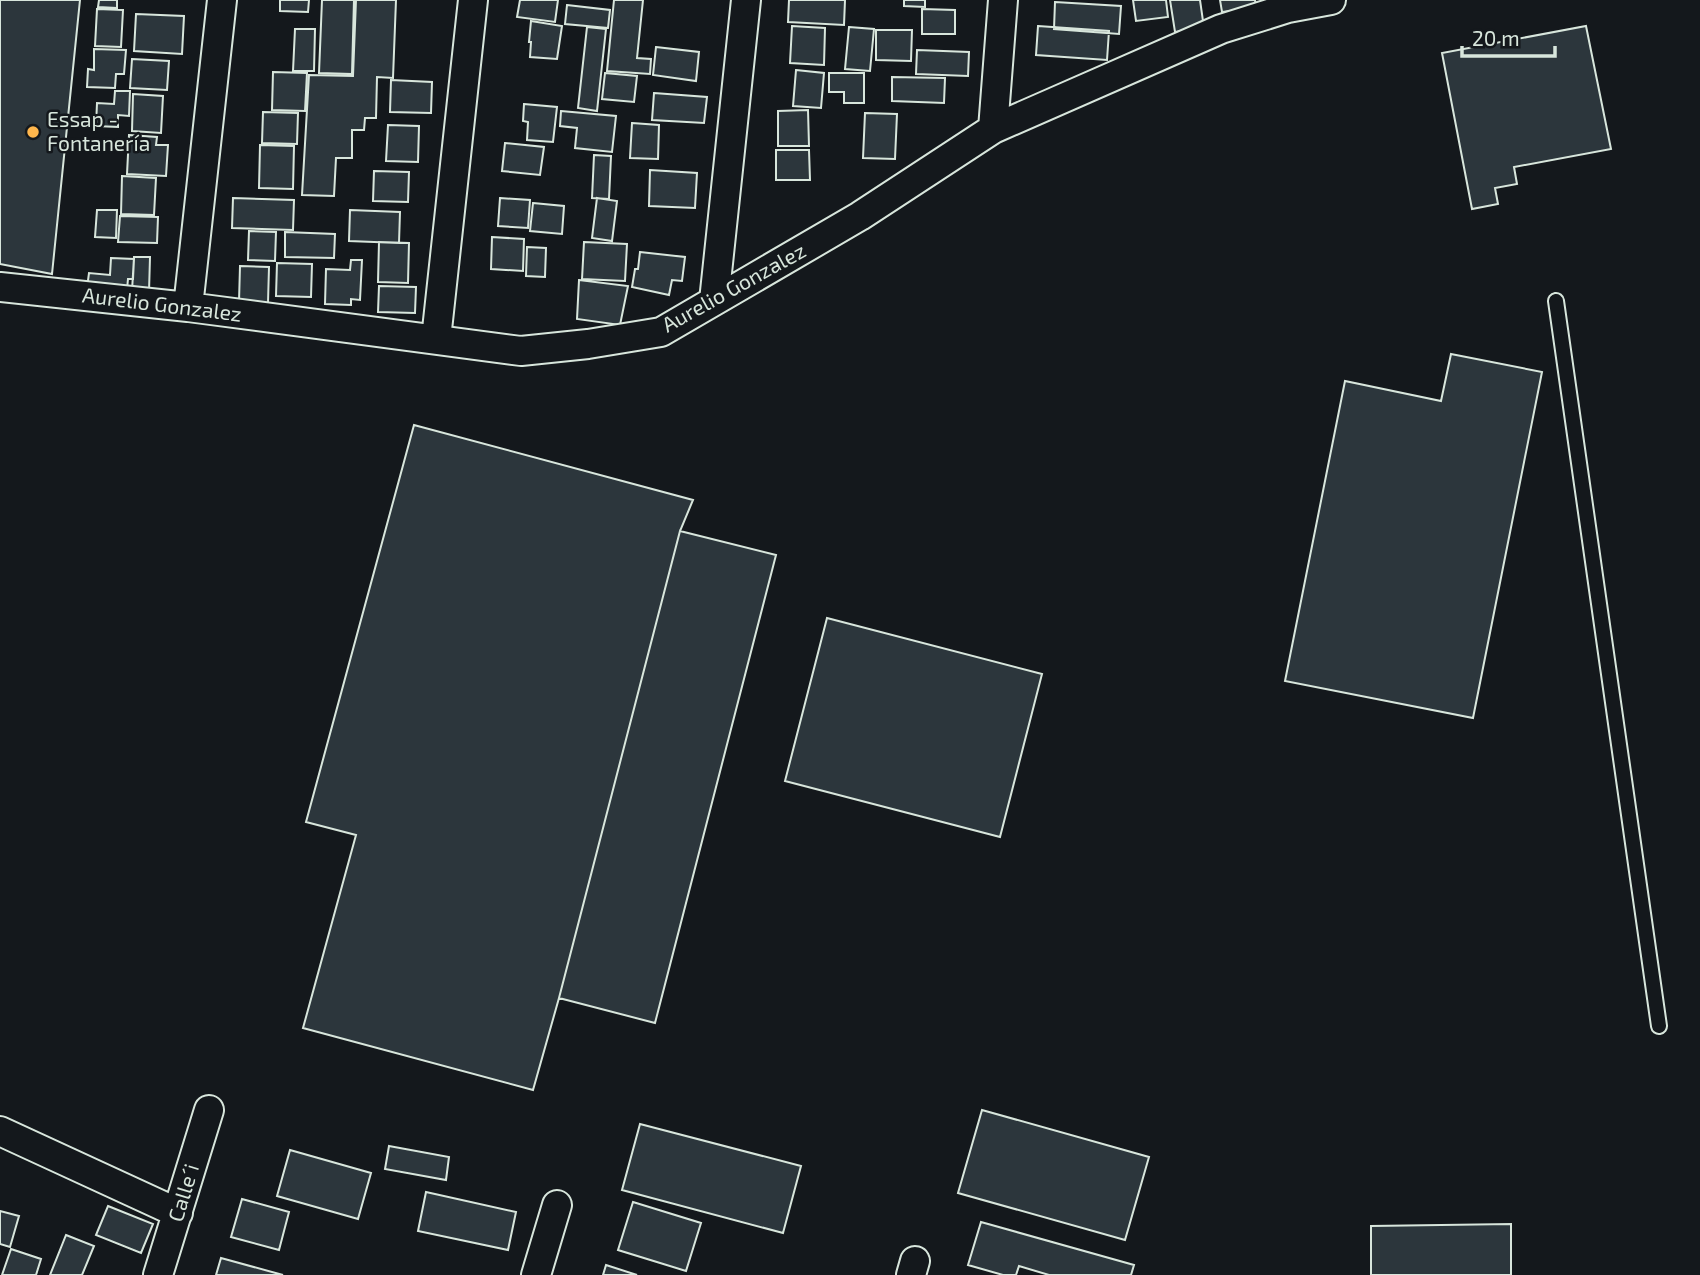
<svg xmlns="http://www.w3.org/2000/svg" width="1700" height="1275" viewBox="0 0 1700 1275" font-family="'Exo 2',sans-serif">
	<rect width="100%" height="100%" fill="#14181c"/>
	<path fill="#2c363c" stroke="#d8e6dc" stroke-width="2" d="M0 0H80L52 274 0 264Z
		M99 0H117V8L98 7Z
		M280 0H309L308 12 280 11Z
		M322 0H354L352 74 319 73Z
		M356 0H396L393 78 377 77 376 118H365L364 130H352V158H336L334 196 302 195 309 75 353 76Z
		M520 0H558L555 22 517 17Z
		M614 0H643L637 58 651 59 650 74 607 71Z
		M789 0H845L844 25 788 22Z
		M904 0H925V7L904 6Z
		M1133 0H1166L1168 17 1136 21Z
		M1170 0H1200L1204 28 1175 32Z
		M1220 0H1255L1256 8 1222 12Z
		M1055 2 1121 6 1119 34 1054 29Z
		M567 5 610 10 608 28 565 24Z
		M97 9 123 10 121 47 95 46Z
		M922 9 955 10V34H922Z
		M136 14 184 16 182 54 134 51Z
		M531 21 562 26 557 59 530 57 531 42H529Z
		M792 26 825 28 824 65 790 63Z
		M1038 26 1109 31 1107 60 1036 55Z
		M1586 26 1611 149 1514 167 1517 184 1495 188 1498 204 1472 209 1442 53Z
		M587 27 606 29 597 111 578 108Z
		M849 27 874 29 870 71 845 69Z
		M295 29H315L314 71H293Z
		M876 30H912L911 61 876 60Z
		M656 47 699 52 696 81 653 75Z
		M94 49 126 50 124 74H116L115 88 87 87 88 69 94 70Z
		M917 50 969 52 968 76 916 74Z
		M132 59 169 61 167 90 130 88Z
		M796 70 824 73 821 108 793 106Z
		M273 72 307 73 305 111 272 110Z
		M605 73 637 76 634 102 602 99Z
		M829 73H864V103H844V92H829Z
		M892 77 945 78 944 103 892 101Z
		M391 80 432 82 431 113 390 112Z
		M115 91H130L129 116 118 115V127L96 126 97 103 114 104Z
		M654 93 707 97 704 123 652 120Z
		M133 94 163 96 161 133 132 131Z
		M524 104 557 107 553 142 527 140 528 122 523 121Z
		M808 110 809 146H778V111Z
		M561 111 616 116 612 152 575 148 577 128 560 126Z
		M263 112 298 113 297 144 262 143Z
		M865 113 897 114 895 159 863 158Z
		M632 123 659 125 658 159 630 158Z
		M388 125 419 126 418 162 386 161Z
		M129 135 157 137 156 145H168L166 176 127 174Z
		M505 143 544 147 540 175 502 171Z
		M260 145 294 146 293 189 259 188Z
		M776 150H809L810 180H776Z
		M594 155 611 156 609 199 592 198Z
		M650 170 697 173 695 208 649 206Z
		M374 171 409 172 408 202 373 201Z
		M122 176 156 178 154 215 121 214Z
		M233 198 294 200 293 230 232 228Z
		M500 198 530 200 528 228 498 226Z
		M597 198 617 201 612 241 592 238Z
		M533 203 564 206 562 234 530 231Z
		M97 210H117L116 238 95 237Z
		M350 210 400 212 399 243 349 241Z
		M120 216 158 217 157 243 118 242Z
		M249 231 276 232 275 261 248 260Z
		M285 232 335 234 334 258 285 257Z
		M492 237 524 239 523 271 491 269Z
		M379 242 409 243 408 283 378 282Z
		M584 242 627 244 625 281 582 279Z
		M527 247 546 248 545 277 526 276Z
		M640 252 685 257 682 281 672 280 669 295 632 287 635 269H638Z
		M134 257H150L149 292 132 291Z
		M111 258 134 259 133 279H128L126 300 86 295 89 273 110 275Z
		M351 260H362L360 300 351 299V305L325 304 326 269 350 270Z
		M277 263 312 264 311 297 276 296Z
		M240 266 269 267 268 303 239 302Z
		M579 280 628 286 620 325 577 319Z
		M379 286 416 287 415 313 378 312Z
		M1451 354 1542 372 1473 718 1285 681 1345 381 1441 401Z
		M414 425 693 500 680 531 559 998 533 1090 303 1028 356 835 306 822Z
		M680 531 776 555 655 1023 559 998Z
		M827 618 1042 674 1000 837 785 781Z
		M982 1110 1149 1157 1125 1240 958 1193Z
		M640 1124 801 1166 783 1233 622 1190Z
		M389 1146 449 1157 446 1180 385 1169Z
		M290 1150 371 1173 358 1219 277 1196Z
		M426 1192 516 1212 508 1250 418 1231Z
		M242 1199 289 1212 279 1250 231 1237Z
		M633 1202 701 1223 686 1271 618 1250Z
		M108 1206 153 1224 141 1253 96 1235Z
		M0 1211 19 1216 10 1247 0 1244Z
		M981 1222 1134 1265 1131 1275H1049L1019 1266 1016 1275H1003L968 1265Z
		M1511 1224V1275H1371V1226Z
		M66 1235 94 1246 82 1275H50Z
		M11 1249 41 1259 36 1275H2Z
		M221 1258 283 1275H216Z
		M606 1265 637 1275H603Z"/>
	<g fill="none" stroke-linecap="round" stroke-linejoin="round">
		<g stroke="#d8e6dc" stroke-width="18">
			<path id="lane" d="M1556 301 1659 1026"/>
		</g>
		<g stroke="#d8e6dc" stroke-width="32">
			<path id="street" d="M993 129 1003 0
				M0 287 188 307 521 351 588 344 661 332 860 216 993 129 1221 29 1288 8 1331 0
				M714 301 746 0
				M188 307 222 0
				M436 339 473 0
				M0 1131 178 1213
				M158 1275 209 1110
				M536 1275 557 1205
				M911 1275 915 1261"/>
		</g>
		<use href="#lane" stroke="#14181c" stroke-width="14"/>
		<use href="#street" stroke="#14181c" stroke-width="28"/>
	</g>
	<circle fill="#ffb74d" stroke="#14181c" stroke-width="2.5" cx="33" cy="132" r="7"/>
	<g text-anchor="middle" stroke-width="5" stroke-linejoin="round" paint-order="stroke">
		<g font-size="21" fill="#d8e6dc" stroke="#14181c" text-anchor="start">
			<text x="47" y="127">Essap -<tspan x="47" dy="24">Fontanería</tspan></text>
		</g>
		<g font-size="21" fill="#d8e6dc" stroke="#14181c">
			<text transform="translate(734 288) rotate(-29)" y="7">Aurelio Gonzalez</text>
			<text transform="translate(162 305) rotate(7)" y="7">Aurelio Gonzalez</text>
			<text transform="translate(184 1193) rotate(-73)" y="7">Calle´i</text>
		</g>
	</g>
	<path d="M1462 46v10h93v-10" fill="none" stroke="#d8e6dc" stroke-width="3.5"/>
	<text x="1472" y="46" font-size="21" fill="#d8e6dc" stroke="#14181c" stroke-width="5" paint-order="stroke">20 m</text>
</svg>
